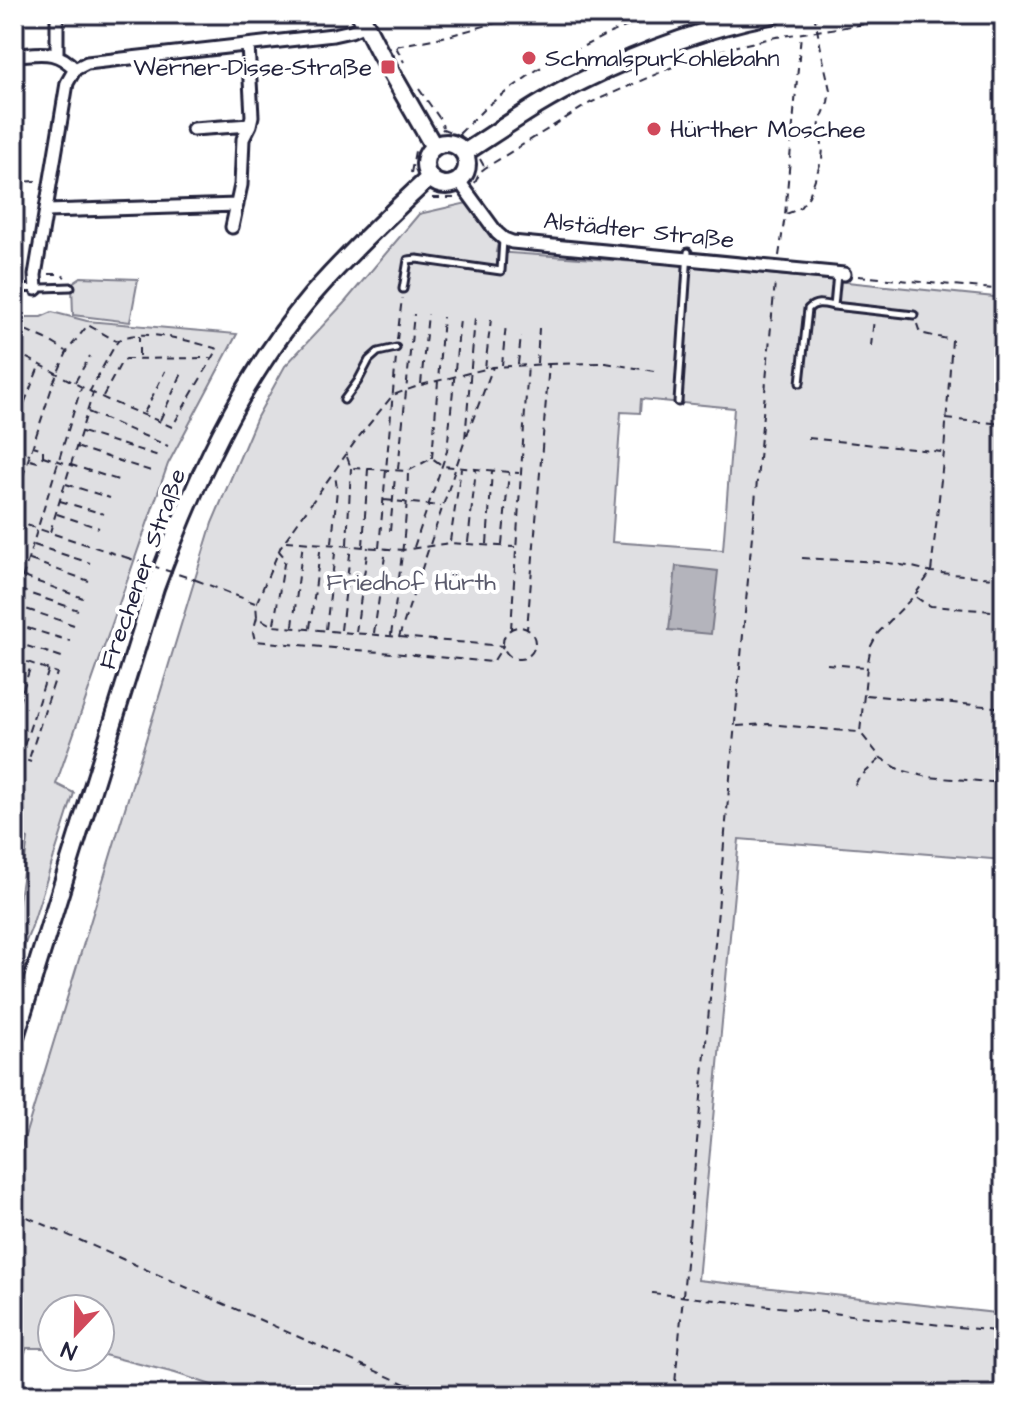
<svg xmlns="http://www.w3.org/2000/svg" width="1018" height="1409" viewBox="0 0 1018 1409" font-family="'Architects Daughter',sans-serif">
	<rect width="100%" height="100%" fill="#fff"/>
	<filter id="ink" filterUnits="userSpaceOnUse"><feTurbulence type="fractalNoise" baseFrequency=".0125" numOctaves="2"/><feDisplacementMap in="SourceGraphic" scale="16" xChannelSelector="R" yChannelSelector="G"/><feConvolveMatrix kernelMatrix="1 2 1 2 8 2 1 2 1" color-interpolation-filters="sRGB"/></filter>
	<g filter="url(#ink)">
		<path fill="#dfdfe2" stroke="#80808e" stroke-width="2" fill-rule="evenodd" d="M467 203 498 243 496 252 680 265 1004 298V860L739 839 698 1280 1004 1314V1395H242L175 1373 100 1354V1309H52V1348H27L14 1374V1172L212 523 257 417 285 366 345 302 419 214ZM641 399 734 408 723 550 612 542 621 412 640 413Z
			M81 277 138 279 130 322 73 315 72 283Z
			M52 312 87 321 237 334 168 464 56 784 74 793 31 929 14 970V915L18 906 28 839 14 832V317H41Z"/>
		<path fill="#b4b4bc" stroke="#7a7a88" stroke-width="2" d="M676 566 718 571 711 634 669 630Z"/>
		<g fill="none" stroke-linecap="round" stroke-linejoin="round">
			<g stroke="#22223b" stroke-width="11">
				<path id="lane" d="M837 274 834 306 914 315
					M14 289 71 287
					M403 289 408 260 417 259 501 271 503 240
					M800 383 808 309C816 301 824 304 834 306
					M344 400 358 381 369 360 378 352 396 348
					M678 402 688 252"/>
			</g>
			<g stroke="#22223b" stroke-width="17">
				<path id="street" d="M57 54V14
					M14 55C41 54 55 48 75 69
					M193 129 250 125
					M459 181 497 233 504 239 512 242 844 274
					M47 211 237 205
					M232 227 241 185 243 139 250 125 252 116 248 45
					M36 289 35 275 67 83 75 69 87 63 333 35 351 31 365 25"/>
			</g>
			<g stroke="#22223b" stroke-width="22">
				<path id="secondary" d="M360 14 380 53 434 147
					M425 164a21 21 0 1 1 42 0a21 21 0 1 1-42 0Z
					M464 153C503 128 542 100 584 80 645 50 709 27 775 14
					M14 1040 155 588C194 483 239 381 313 294 349 253 389 215 429 178"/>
			</g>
			<path stroke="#22223b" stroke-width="2" stroke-dasharray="8 6" stroke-linecap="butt" d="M396 46 448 36 528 14
				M396 47 404 62
				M419 89 440 119 443 127
				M442 130 443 129 461 136
				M459 134 487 106 538 69 608 34 658 14
				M480 159 485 168
				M411 173 415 151 418 149
				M14 182 37 181
				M475 183 480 172 485 168 590 103 684 62 733 47 776 37 933 14
				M432 198H454
				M786 214 799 209 809 196 822 159 823 148 819 132 820 122 828 102 830 90 822 54
				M779 256 785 215 801 34
				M49 274H60L65 277
				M858 276 1004 290
				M917 324 920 333 952 340 944 452 931 572 914 596 878 633 871 646 867 667 860 732 881 758 900 770 928 777 1004 783
				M14 325 46 339 66 351
				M397 340 402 298
				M871 346 874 319
				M14 352C43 365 70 381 97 395 122 407 148 416 172 427L218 349C194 342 139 326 118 341 115 344 94 383 90 391
				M139 356V336
				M537 363 539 328
				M518 364 521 336
				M549 364 606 363 654 371
				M502 365 506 324
				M14 366 18 356
				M485 368 491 319
				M75 382 90 356
				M421 384 428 314
				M103 396 121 363 126 359 211 358
				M88 412 168 446
				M144 413 165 371
				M946 419 1004 424
				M160 420 183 371
				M14 429 40 364
				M82 432 159 456
				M467 435 493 367
				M808 438 942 452
				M76 447 154 472
				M14 450 30 454
				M43 456 118 480
				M347 457 351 468 408 471 432 458 443 466 519 473
				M432 458 443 317
				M30 460 38 462 43 456V449L33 446
				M398 469 414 314
				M66 484 110 498
				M384 500 441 506
				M60 501 104 514
				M14 503 54 381 68 350 88 325 116 341
				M57 514 99 528
				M14 521 125 557
				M390 531 395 477
				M50 532 93 393
				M286 541 403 550 450 543 515 547
				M450 541 461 469
				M468 542 476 470
				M332 543 337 489 335 474
				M347 544 351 468
				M487 544 492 471
				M34 545 90 563
				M502 545 509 472
				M363 546 368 469
				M414 547 447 451 460 319
				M379 548 396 358
				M802 558C843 561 892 559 931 572L1004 579
				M30 560 89 581
				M24 577 83 598
				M196 580 255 603
				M19 590 78 610
				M916 597 926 604 931 606 1004 612
				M14 605 81 388
				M14 605 74 625
				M257 617 253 632 255 641 493 662 503 646 273 626 257 617 256 604 281 546 357 439 393 395 421 385 493 367 549 364 527 629
				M14 624 70 641
				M274 624 285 558 279 551
				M293 626 303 542
				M503 643a16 16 0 1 1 32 0a16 16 0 1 1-32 0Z
				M310 628 321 544
				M326 629 336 545
				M511 629 528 364
				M341 630 351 546
				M356 632 368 547
				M374 633 386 549
				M391 635C399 580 407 526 408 471
				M399 637 465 440 475 318
				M14 642 65 658
				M14 657 57 673 28 762
				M827 664 865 667
				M14 667 17 658
				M866 695 995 707 1004 706
				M14 717 31 665
				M737 726 768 724 858 732
				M14 756 31 762
				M20 758 49 669
				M855 785 858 779 881 758
				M14 1218 25 1216 430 1395
				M652 1293 1004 1332
				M674 1395 775 282"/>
			<use href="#lane" stroke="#fff" stroke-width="5"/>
			<use href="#street" stroke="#fff" stroke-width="11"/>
			<use href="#secondary" stroke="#fff" stroke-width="16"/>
			<path stroke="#22223b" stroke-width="2" stroke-dasharray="8 6" stroke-linecap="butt" d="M814 14 822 54
				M125 557 196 580"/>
		</g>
	</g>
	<g fill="#d1495b" stroke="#fff" stroke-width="3">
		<circle cx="529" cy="58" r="8"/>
		<rect x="380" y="59" width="16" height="16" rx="4"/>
		<circle cx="654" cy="129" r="8"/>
	</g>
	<g text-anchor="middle" stroke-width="8" stroke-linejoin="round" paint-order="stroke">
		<g font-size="24" fill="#22223b" stroke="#fff" text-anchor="start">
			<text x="545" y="66">Schmalspurkohlebahn</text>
			<text x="372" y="75" text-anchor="end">Werner-Disse-Straße</text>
			<text x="670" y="137">Hürther Moschee</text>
		</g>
		<g font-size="24" fill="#22223b" stroke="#fff">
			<text transform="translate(639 230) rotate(6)" y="8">Alstädter Straße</text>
			<text transform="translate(142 569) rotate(-70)" y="8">Frechener Straße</text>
		</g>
		<g font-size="24" fill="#5b5b6d" stroke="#fff">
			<text x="411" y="590">Friedhof Hürth</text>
		</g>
	</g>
	<rect width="1018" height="1409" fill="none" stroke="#fff" stroke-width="48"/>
	<rect x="24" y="24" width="970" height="1361" fill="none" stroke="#22223b" stroke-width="3" filter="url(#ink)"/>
	<g transform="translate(76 1333) rotate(202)"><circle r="38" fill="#ffffff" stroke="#a7a7b1" stroke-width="2"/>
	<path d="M0-6L14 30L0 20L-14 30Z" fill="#d1495b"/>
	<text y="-12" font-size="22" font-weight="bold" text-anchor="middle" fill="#22223b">N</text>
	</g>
</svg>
